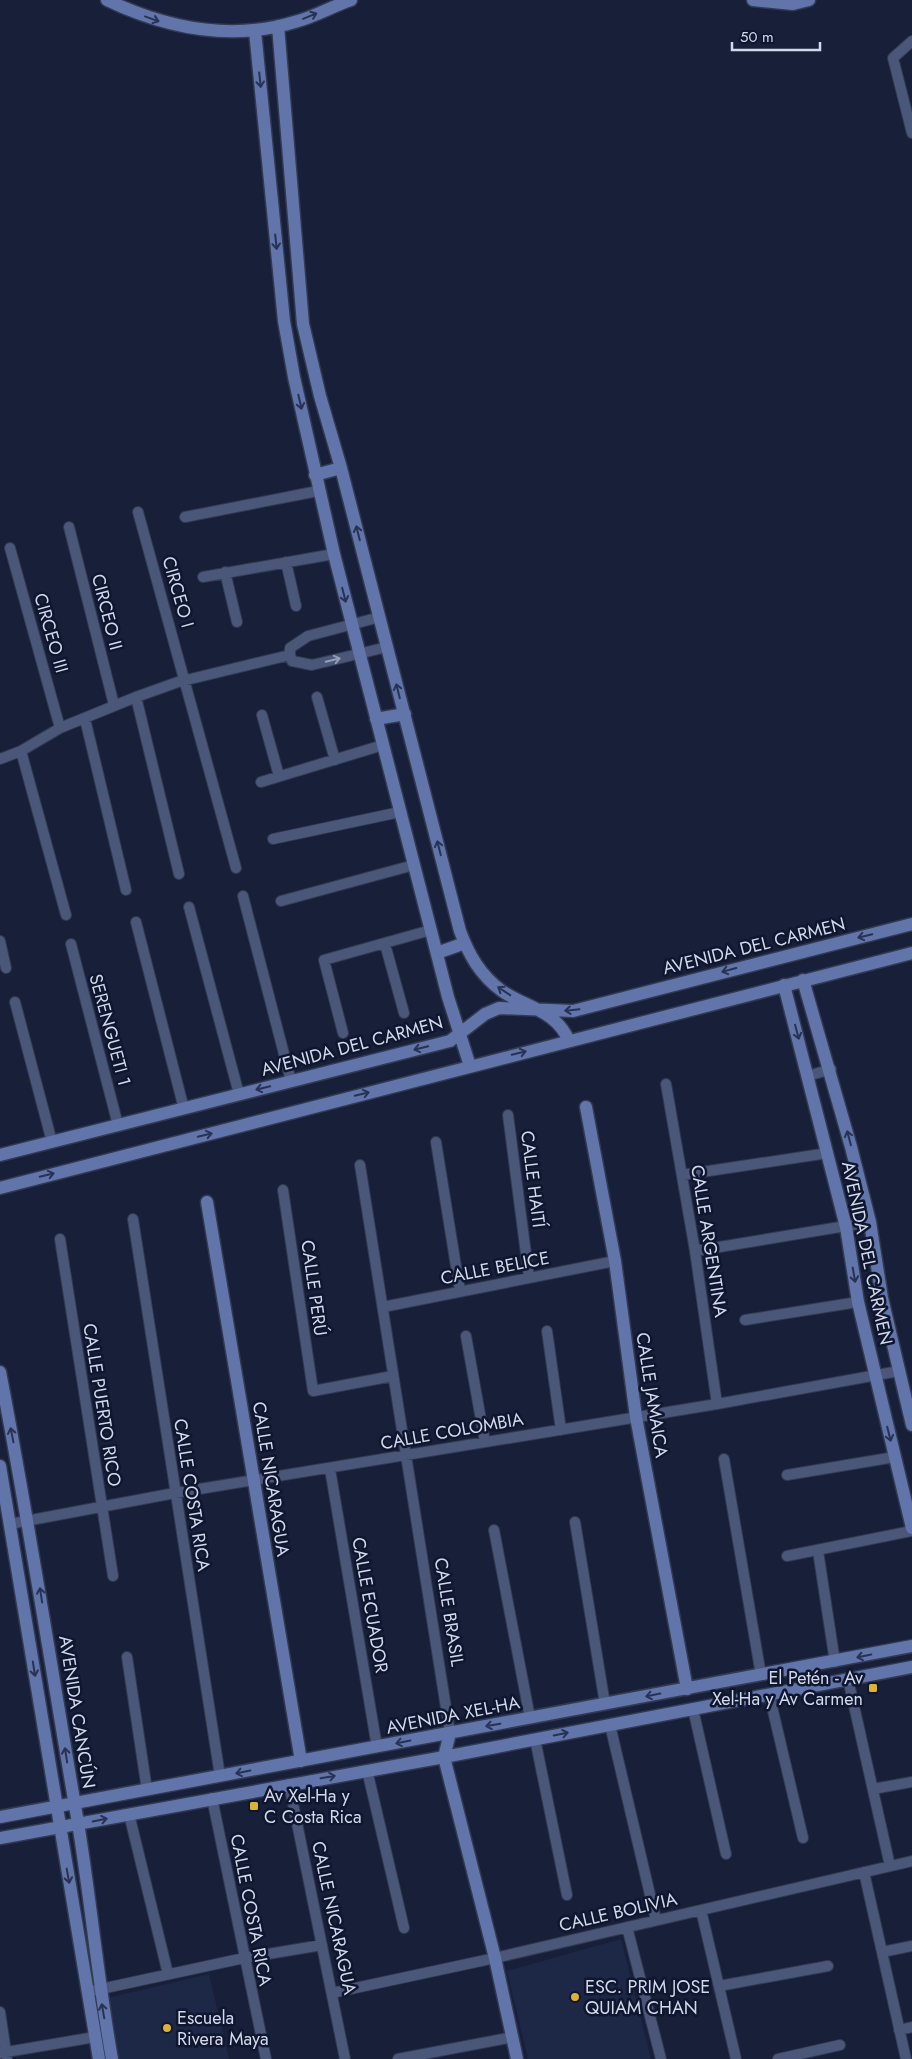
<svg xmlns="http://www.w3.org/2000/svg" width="912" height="2059" viewBox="0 0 912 2059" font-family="Jost,sans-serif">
	<rect width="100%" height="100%" fill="#182039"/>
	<path fill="#1d2746" d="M621 1939 651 2059H528L507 1971Z
		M209 1974 229 2059H118L107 1998Z"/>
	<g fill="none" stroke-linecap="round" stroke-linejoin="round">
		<g stroke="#323a52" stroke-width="12">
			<path id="street" d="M912 41 893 58 912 133
				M138 512 236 868
				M185 517 318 491
				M69 527 114 705
				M10 548 60 728
				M286 562 296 606
				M225 572 237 622
				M203 577 334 554
				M380 617 308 636 290 648V655L292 661 312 665 387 647
				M136 697 179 874
				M317 697 335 760
				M262 715 279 776
				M85 719 126 890
				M21 751 66 915
				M0 759 21 751 60 728 136 697 178 682 290 655
				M261 782 383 745
				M273 839 400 812
				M243 896 291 1081
				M281 901 414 865
				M189 907 239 1094
				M136 922 184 1109
				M0 941 6 968
				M71 944 118 1125
				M385 944 404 1013
				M15 1002 52 1142
				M343 1033 324 960 431 930
				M808 1076 831 1069
				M666 1084 695 1251 717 1404
				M508 1115 529 1277
				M436 1142 460 1291
				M360 1165 450 1733
				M682 1175 828 1153
				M283 1190 313 1391 393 1376
				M133 1219 220 1776
				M60 1239 113 1576
				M695 1251 870 1222
				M383 1307 615 1261
				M745 1320 858 1302
				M547 1331 561 1430
				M466 1336 485 1442
				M724 1459 761 1675
				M330 1469 377 1747
				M787 1475 895 1457
				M575 1522 605 1704
				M10 1524 175 1493 717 1404 899 1371
				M494 1530 530 1718
				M818 1551 835 1662
				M787 1556 912 1531
				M127 1657 147 1790
				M848 1679 890 1866
				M769 1694 803 1838
				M693 1709 726 1854
				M610 1725 656 1920
				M535 1739 567 1895
				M367 1770 404 1928
				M289 1784 345 2059
				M873 1789 912 1782
				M212 1798 266 2059
				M129 1814 168 1974
				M864 1872 906 2059
				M701 1910 736 2059
				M627 1927 661 2059
				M882 1952 912 1946
				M719 1986 828 1966
				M87 1992 244 1958 322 1945
				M332 1993 495 1958 912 1861
				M0 2012 7 2059
				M899 2030 912 2027
				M0 2053 95 2037
				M398 2059 513 2037
				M778 2059 840 2045"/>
		</g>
		<g stroke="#323a52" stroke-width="15">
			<path id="secondary" d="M107 0C168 29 232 42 298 21 316 16 333 6 351 0
				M753 0 793 4 809 0
				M278 26 303 324 320 396 341 468 460 931C469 955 480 975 502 991 527 1008 556 1010 569 1041
				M255 31 284 321 294 377 334 554 448 997 470 1066
				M315 475 341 468
				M376 719 405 714
				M437 953 465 943
				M803 980 851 1147 870 1222 882 1298 912 1425
				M784 985 846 1227 858 1302 912 1528
				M586 1107 615 1261 636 1417 687 1689
				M0 1155 450 1041 485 1014 499 1008 573 1011 912 924
				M0 1188 912 953
				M207 1202 301 1761
				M0 1372C29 1522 52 1673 78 1823 91 1902 98 1981 112 2059
				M0 1466 99 2059
				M450 1733 444 1757 495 1958 517 2059
				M0 1817 912 1646
				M0 1838 444 1757 912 1667"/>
		</g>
		<use href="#street" stroke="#4b5779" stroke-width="10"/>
		<use href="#secondary" stroke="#6275aa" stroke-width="12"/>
	</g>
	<defs><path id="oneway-shaft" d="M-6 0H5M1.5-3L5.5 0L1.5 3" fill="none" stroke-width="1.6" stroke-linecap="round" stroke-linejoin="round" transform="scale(1.25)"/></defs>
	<g stroke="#283254">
		<use href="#oneway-shaft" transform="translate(310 16) rotate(-22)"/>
		<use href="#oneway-shaft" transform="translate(152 19) rotate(20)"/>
		<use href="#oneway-shaft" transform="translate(260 80) rotate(84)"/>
		<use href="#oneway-shaft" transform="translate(276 242) rotate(84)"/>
		<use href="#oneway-shaft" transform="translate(300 402) rotate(77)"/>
		<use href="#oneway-shaft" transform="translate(358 533) rotate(-104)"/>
		<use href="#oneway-shaft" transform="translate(344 595) rotate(76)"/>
		<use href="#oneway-shaft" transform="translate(398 691) rotate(-104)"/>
		<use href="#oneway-shaft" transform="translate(439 848) rotate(-104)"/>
		<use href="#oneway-shaft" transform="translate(865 936) rotate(166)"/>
		<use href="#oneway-shaft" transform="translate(729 970) rotate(165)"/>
		<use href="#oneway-shaft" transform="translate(504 991) rotate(-147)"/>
		<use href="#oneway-shaft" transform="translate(572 1010) rotate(174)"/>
		<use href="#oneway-shaft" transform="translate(797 1032) rotate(75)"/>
		<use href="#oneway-shaft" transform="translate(421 1048) rotate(166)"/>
		<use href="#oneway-shaft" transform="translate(519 1053) rotate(-14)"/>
		<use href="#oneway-shaft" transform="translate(263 1088) rotate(166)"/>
		<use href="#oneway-shaft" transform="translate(362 1094) rotate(-14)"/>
		<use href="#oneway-shaft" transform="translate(205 1135) rotate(-14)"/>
		<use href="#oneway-shaft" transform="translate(849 1138) rotate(-105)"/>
		<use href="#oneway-shaft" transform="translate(47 1175) rotate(-14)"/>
		<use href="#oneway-shaft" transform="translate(854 1275) rotate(80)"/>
		<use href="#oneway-shaft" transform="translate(889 1434) rotate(76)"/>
		<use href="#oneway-shaft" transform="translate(12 1435) rotate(-101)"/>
		<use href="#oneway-shaft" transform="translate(41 1595) rotate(-99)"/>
		<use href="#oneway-shaft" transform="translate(864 1656) rotate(168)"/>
		<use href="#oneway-shaft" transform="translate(34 1669) rotate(81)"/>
		<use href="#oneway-shaft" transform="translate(653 1695) rotate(169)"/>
		<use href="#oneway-shaft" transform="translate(493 1725) rotate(170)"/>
		<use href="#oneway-shaft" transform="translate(561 1734) rotate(-11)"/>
		<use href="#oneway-shaft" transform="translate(403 1742) rotate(169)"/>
		<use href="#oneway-shaft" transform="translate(66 1755) rotate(-99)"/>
		<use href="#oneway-shaft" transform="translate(243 1772) rotate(169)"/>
		<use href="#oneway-shaft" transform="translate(328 1777) rotate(-10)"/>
		<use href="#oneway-shaft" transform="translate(100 1820) rotate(-11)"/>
		<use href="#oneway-shaft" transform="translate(68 1876) rotate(80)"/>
		<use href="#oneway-shaft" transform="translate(103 2011) rotate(-100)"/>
	</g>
	<use stroke="#959eb7" href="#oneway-shaft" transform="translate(333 660) rotate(-14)"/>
	<g fill="#dcb233" stroke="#0f162f" stroke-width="2">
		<rect x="868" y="1683" width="10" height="10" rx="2.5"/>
		<rect x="249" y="1801" width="10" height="10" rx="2.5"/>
		<circle cx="575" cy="1997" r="5"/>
		<circle cx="167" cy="2028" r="5"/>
	</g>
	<g text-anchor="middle" stroke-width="5" stroke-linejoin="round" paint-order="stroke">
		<g font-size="18" fill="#d1d8e9" stroke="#0f162f">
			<text transform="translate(178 592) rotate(74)" y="6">CIRCEO I</text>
			<text transform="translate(107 612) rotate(76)" y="6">CIRCEO II</text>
			<text transform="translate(51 633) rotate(74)" y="6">CIRCEO III</text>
			<text transform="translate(754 946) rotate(-14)" y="6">AVENIDA DEL CARMEN</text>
			<text transform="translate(110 1030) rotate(75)" y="6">SERENGUETI 1</text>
			<text transform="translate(352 1046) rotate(-15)" y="6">AVENIDA DEL CARMEN</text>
			<text transform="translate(533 1179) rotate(83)" y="6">CALLE HAITÍ</text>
			<text transform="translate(709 1241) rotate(81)" y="6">CALLE ARGENTINA</text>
			<text transform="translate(867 1253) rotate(78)" y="6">AVENIDA DEL CARMEN</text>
			<text transform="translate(495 1268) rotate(-11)" y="6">CALLE BELICE</text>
			<text transform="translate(314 1288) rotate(82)" y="6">CALLE PERÚ</text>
			<text transform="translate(652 1395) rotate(81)" y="6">CALLE JAMAICA</text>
			<text transform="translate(102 1405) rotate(81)" y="6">CALLE PUERTO RICO</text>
			<text transform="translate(452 1431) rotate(-10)" y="6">CALLE COLOMBIA</text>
			<text transform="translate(271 1479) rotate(81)" y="6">CALLE NICARAGUA</text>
			<text transform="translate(192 1495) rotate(81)" y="6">CALLE COSTA RICA</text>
			<text transform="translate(370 1605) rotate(80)" y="6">CALLE ECUADOR</text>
			<text transform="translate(449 1612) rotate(81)" y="6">CALLE BRASIL</text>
			<text transform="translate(77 1712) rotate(81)" y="6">AVENIDA CANCÚN</text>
			<text transform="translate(453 1715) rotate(-11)" y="6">AVENIDA XEL-HA</text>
			<text transform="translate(251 1910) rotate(79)" y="6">CALLE COSTA RICA</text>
			<text transform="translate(618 1912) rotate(-13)" y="6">CALLE BOLIVIA</text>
			<text transform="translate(334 1918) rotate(78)" y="6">CALLE NICARAGUA</text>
		</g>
		<g font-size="18" fill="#d1d8e9" stroke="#0f162f" text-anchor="start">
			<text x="863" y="1684" text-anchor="end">El Petén - Av<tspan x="863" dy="21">Xel-Ha y Av Carmen</tspan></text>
			<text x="264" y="1802">Av Xel-Ha y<tspan x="264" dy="21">C Costa Rica</tspan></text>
			<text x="585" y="1993">ESC. PRIM JOSE<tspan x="585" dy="21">QUIAM CHAN</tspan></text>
			<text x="177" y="2024">Escuela<tspan x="177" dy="21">Rivera Maya</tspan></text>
		</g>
	</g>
	<path d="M732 42v8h88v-8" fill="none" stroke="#d1d8e9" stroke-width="2.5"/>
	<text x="740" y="42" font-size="15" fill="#d1d8e9" stroke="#0f162f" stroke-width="4" paint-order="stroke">50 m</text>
</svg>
